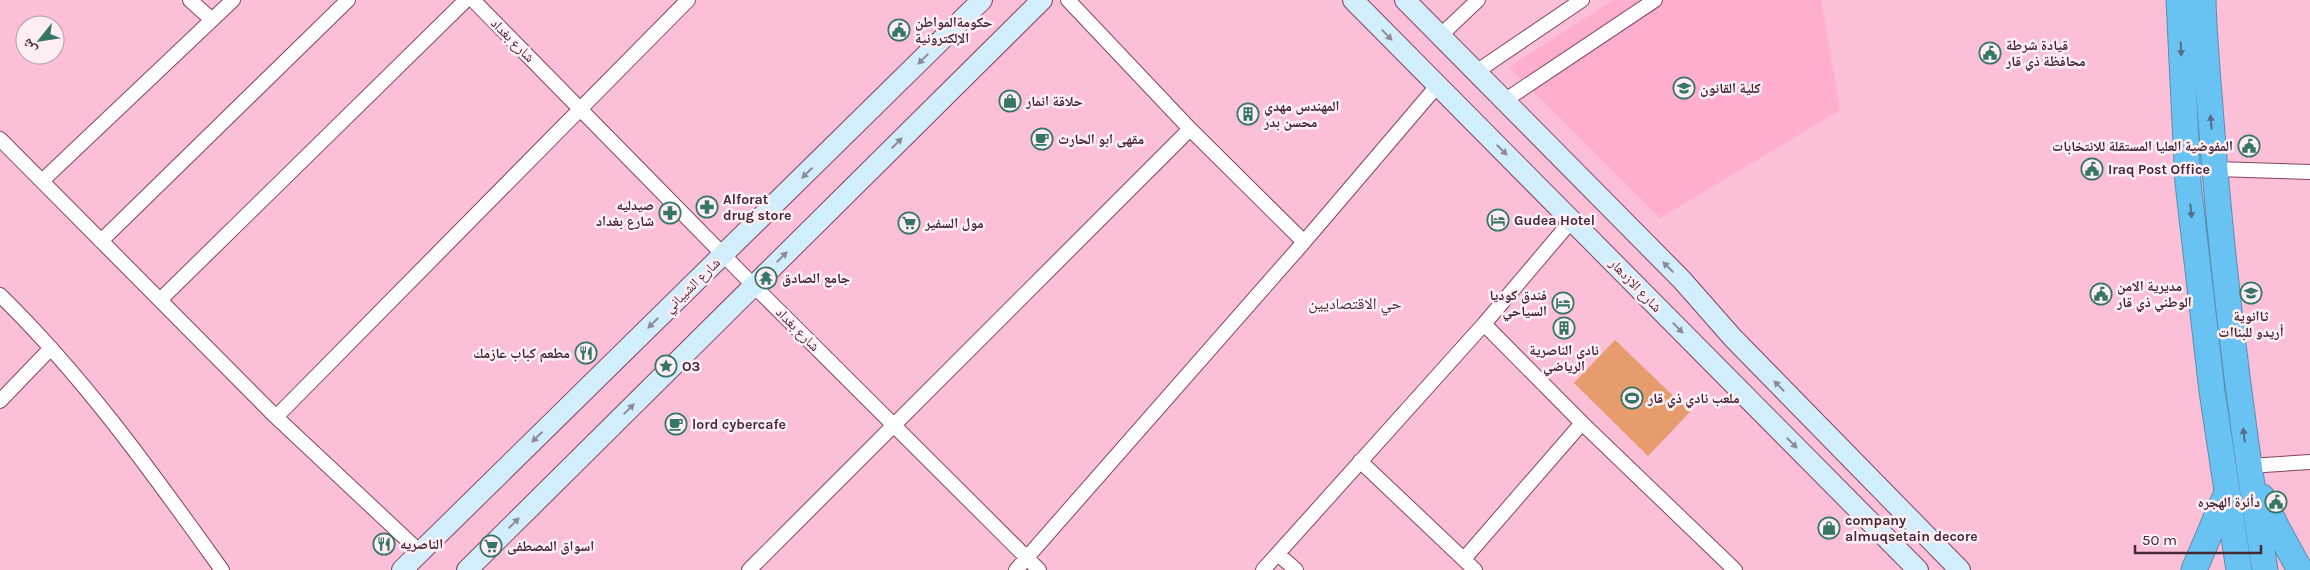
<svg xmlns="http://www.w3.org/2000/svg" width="2310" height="570" viewBox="0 0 2310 570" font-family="Karla,'Noto Naskh Arabic',sans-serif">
	<rect width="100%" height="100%" fill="#fbbfd7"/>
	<path fill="#ffaed0" d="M1613 0H1821L1840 110 1660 218 1509 67Z"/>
	<path fill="#e69c6d" d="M1615 340 1690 412 1648 456 1574 383Z"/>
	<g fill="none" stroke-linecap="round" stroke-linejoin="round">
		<g stroke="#834561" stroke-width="16">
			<path id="street" d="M190 0 212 20
				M473 0 753 285 1039 570
				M1068 0 1190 129 1304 242
				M1440 36 1478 0
				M1476 72 1582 0
				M1504 101 1655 0
				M0 139 276 417 420 552
				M2215 169 2310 172
				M42 181 233 0
				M101 241 348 0
				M0 295C85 378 153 474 222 570
				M160 300 466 0
				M1484 324 1582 423 1735 570
				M0 401 51 348
				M276 417 688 0
				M1360 461 1475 570
				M2248 466 2310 462
				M1278 554 1296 570
				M1464 559 1582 423
				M749 570 1190 129
				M1016 570 1304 242 1437 86
				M1263 570 1484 324 1572 220"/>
		</g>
		<g stroke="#834561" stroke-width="22">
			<path id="secondary" d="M1353 0 1918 570
				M1405 0 1682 280 1733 338 1960 570
				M402 570 982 0
				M467 570 1042 0"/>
		</g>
		<g stroke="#5c8db0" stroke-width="27">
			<path id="highway" d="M2179 0 2188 183 2212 391 2239 570
				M2203 0C2204 40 2208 80 2211 120 2222 271 2241 421 2265 570
				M2262 497 2277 528 2300 570
				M2194 570 2226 495"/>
		</g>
		<use href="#street" stroke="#fff" stroke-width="14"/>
		<use href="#secondary" stroke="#d2edfb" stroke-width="20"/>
		<use href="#highway" stroke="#68c3f2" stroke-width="25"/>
	</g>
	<defs><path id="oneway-solid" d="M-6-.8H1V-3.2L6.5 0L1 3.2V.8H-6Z" transform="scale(1.25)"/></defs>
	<g fill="#8c8b98">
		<use href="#oneway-solid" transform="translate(1387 35) rotate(46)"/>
		<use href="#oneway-solid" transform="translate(923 59) rotate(135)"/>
		<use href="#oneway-solid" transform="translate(897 143) rotate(-45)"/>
		<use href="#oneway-solid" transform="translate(1502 150) rotate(45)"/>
		<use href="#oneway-solid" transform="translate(807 173) rotate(135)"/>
		<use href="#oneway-solid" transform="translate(782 257) rotate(-45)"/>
		<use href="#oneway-solid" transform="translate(1668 267) rotate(-135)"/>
		<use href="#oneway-solid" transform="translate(653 323) rotate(136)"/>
		<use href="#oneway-solid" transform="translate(1678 328) rotate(46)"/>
		<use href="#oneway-solid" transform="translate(1779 386) rotate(-134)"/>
		<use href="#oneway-solid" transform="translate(629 409) rotate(-45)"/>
		<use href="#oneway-solid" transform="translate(537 437) rotate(136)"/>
		<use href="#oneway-solid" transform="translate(1792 443) rotate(45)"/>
		<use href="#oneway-solid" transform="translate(514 523) rotate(-45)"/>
	</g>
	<g fill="#556e8a">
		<use href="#oneway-solid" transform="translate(2181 49) rotate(87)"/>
		<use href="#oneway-solid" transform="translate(2211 122) rotate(-94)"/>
		<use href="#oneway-solid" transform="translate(2191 211) rotate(84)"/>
		<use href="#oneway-solid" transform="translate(2244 435) rotate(-97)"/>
	</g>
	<defs>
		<g id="civic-ring" transform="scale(1.125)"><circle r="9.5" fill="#ffeff5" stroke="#367665" stroke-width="1.5"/><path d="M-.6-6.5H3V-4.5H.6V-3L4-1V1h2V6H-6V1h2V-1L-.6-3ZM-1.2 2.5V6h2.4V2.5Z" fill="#367665"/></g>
		<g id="university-ring" transform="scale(1.125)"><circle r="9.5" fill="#ffeff5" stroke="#367665" stroke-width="1.5"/><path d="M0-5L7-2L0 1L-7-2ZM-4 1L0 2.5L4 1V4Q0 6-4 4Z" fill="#367665"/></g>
		<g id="shop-ring" transform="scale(1.125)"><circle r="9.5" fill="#ffeff5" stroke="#367665" stroke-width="1.5"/><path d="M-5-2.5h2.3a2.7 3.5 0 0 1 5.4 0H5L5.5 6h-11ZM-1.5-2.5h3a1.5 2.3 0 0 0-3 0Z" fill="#367665"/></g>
		<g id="building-ring" transform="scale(1.125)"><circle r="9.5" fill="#ffeff5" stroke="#367665" stroke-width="1.5"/><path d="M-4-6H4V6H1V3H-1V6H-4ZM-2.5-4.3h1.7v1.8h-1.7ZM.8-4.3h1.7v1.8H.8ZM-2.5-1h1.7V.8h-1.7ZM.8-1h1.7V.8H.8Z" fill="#367665"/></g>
		<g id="cafe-ring" transform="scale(1.125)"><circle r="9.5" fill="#ffeff5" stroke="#367665" stroke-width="1.5"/><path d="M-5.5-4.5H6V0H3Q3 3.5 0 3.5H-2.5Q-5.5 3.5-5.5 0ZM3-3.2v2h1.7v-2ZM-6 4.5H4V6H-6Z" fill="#367665"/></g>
		<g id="pharmacy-ring" transform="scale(1.125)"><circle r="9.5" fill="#ffeff5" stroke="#367665" stroke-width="1.5"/><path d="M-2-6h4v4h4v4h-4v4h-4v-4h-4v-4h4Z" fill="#367665"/></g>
		<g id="hotel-ring" transform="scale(1.125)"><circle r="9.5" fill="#ffeff5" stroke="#367665" stroke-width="1.5"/><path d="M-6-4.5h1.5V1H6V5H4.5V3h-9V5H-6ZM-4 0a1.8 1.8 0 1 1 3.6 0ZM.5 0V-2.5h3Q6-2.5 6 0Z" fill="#367665"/></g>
		<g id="supermarket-ring" transform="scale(1.125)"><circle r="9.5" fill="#ffeff5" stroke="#367665" stroke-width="1.5"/><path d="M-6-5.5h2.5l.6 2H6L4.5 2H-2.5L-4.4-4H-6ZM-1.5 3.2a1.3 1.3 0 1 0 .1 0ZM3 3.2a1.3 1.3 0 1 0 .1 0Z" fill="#367665"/></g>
		<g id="temple-ring" transform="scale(1.125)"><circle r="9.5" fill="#ffeff5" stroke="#367665" stroke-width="1.5"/><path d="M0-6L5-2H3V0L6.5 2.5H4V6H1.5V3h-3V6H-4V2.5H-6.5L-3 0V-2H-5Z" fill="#367665"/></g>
		<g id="school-ring" transform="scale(1.125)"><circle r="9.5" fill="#ffeff5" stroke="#367665" stroke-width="1.5"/><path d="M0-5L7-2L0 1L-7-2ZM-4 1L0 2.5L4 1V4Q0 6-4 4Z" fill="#367665"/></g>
		<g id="restaurant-ring" transform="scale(1.125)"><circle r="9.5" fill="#ffeff5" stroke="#367665" stroke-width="1.5"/><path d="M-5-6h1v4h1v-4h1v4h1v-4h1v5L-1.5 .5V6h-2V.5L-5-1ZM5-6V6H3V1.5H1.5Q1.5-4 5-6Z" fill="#367665"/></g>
		<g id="sight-ring" transform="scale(1.125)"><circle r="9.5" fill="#ffeff5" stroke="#367665" stroke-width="1.5"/><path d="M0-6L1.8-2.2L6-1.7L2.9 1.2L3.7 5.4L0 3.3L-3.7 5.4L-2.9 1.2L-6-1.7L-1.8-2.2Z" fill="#367665"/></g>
		<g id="stadium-ring" transform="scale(1.125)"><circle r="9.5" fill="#ffeff5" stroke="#367665" stroke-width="1.5"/><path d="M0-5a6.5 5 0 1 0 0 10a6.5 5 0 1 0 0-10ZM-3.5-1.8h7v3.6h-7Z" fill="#367665"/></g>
	</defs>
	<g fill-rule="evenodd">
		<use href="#civic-ring" x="899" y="30"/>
		<use href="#civic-ring" x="1990" y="53"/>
		<use href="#university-ring" x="1684" y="88"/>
		<use href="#shop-ring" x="1010" y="101"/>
		<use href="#building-ring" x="1248" y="114"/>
		<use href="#cafe-ring" x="1042" y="139"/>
		<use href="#civic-ring" x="2249" y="146"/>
		<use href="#civic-ring" x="2092" y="169"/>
		<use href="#pharmacy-ring" x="707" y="207"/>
		<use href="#pharmacy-ring" x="670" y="213"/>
		<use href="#hotel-ring" x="1498" y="220"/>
		<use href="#supermarket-ring" x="909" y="223"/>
		<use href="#temple-ring" x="766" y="278"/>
		<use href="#school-ring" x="2251" y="293"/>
		<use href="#civic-ring" x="2101" y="294"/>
		<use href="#hotel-ring" x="1563" y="303"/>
		<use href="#building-ring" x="1564" y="328"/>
		<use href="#restaurant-ring" x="586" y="353"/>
		<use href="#sight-ring" x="666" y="366"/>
		<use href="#stadium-ring" x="1632" y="398"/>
		<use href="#cafe-ring" x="676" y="424"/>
		<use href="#civic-ring" x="2276" y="502"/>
		<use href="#shop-ring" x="1829" y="528"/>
		<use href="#restaurant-ring" x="384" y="544"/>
		<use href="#supermarket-ring" x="491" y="546"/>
	</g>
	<g text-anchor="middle" stroke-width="5" stroke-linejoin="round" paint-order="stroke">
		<g font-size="14" font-weight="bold" fill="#452935" stroke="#ffeff5" text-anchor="start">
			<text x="915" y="27">حكومةالمواطن<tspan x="915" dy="16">الإلكترونية</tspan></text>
			<text x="2006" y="50">قيادة شرطة<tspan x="2006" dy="16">محافظة ذي قار</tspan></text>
			<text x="1700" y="93">كلية القانون</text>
			<text x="1026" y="106">حلاقة انمار</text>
			<text x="1264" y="111">المهندس مهدي<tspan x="1264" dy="16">محسن بدر</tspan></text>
			<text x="1058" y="144">مقهى ابو الحارث</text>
			<text x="2233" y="151" text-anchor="end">المفوضية العليا المستقلة للانتخابات</text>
			<text x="2108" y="174">Iraq Post Office</text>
			<text x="723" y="204">Alforat<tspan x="723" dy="16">drug store</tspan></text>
			<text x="654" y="210" text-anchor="end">صيدليه<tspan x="654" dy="16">شارع بغداد</tspan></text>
			<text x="1514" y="225">Gudea Hotel</text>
			<text x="925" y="228">مول السفير</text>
			<text x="782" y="283">جامع الصادق</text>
			<text x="2117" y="291">مديرية الامن<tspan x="2117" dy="16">الوطني ذي قار</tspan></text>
			<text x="1547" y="300" text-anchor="end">فندق كوديا<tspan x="1547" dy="16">السياحي</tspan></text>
			<text x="2251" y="321" text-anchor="middle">ثاانوية<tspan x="2251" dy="16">أريدو للبناات</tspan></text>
			<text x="1564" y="355" text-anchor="middle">نادي الناصرية<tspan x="1564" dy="16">الرياضي</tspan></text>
			<text x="570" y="358" text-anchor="end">مطعم كباب عازمك</text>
			<text x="682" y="371">O3</text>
			<text x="1648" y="403">ملعب نادي ذي قار</text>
			<text x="692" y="429">lord cybercafe</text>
			<text x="2260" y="507" text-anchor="end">دأئرة الهجره</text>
			<text x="1845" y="525">company<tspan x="1845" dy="16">almuqsetain decore</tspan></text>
			<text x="400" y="549">الناصريه</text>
			<text x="507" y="551">اسواق المصطفى</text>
		</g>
		<g font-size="14" fill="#452935" stroke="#ffeff5">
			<text transform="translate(513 40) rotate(45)" y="5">شارع بغداد</text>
			<text transform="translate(692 285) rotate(-44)" y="5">شارع الشيباني</text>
			<text transform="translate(1636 285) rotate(46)" y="5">شارع الازدهار</text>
			<text transform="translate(798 329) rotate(45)" y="5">شارع بغداد</text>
		</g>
		<g font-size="16" fill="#452935" stroke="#ffeff5">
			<text x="1355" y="309">حي الاقتصاديين</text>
		</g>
	</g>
	<g transform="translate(40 40) rotate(240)"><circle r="24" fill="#ffeff5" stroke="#b5a0a8"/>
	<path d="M0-4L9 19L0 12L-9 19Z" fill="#367665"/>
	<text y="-8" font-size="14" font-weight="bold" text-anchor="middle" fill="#452935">ش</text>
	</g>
	<path d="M2135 545v8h126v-8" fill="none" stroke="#452935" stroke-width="2.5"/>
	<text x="2142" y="545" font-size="15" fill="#452935" stroke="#ffeff5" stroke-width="4" paint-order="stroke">50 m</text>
</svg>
